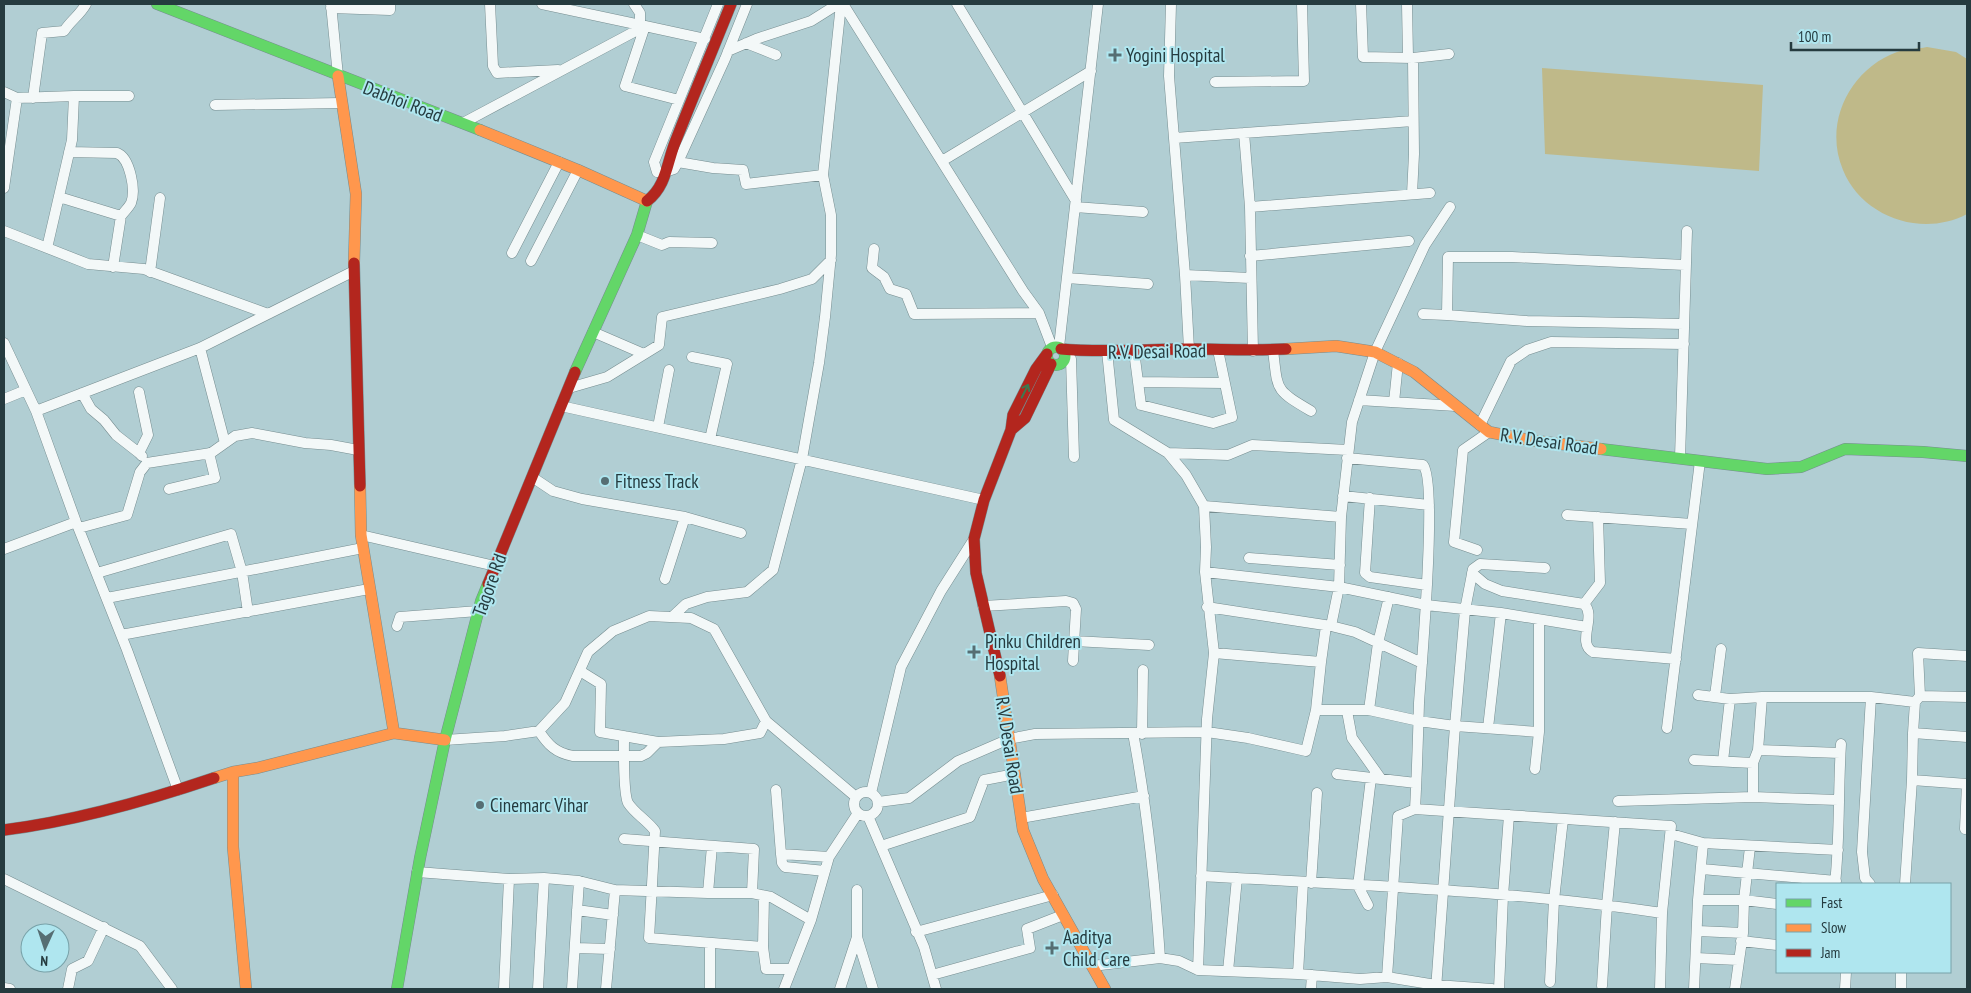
<svg xmlns="http://www.w3.org/2000/svg" width="1971" height="993" viewBox="0 0 1971 993" font-family="'PT Sans Narrow',sans-serif">
	<rect width="100%" height="100%" fill="#b1ced3"/>
	<path fill="#bfb989" d="M1927 47 1956 52 1967 59V214C1922 238 1862 217 1843 170 1823 123 1850 69 1897 52 1906 49 1917 49 1927 47Z
		M1542 68 1763 85 1759 171 1545 154Z"/>
	<g fill="none" stroke-linecap="round" stroke-linejoin="round">
		<g stroke="#768d90" stroke-width="11">
			<path id="street" d="M331 4 338 76
				M490 4 493 66 497 73 558 70
				M542 4 645 26 625 86 679 100
				M634 4 640 13V25
				M843 4 1023 291 1039 313 1052 347
				M957 4 1076 201
				M1171 4 1169 76 1185 275 1250 278
				M1361 4 1363 57 1413 58 1449 54
				M1407 4 1408 57
				M331 8 390 10V4
				M746 43 776 55
				M728 51 756 39 811 21 838 4
				M1215 82 1304 81 1302 4
				M4 92 17 98 4 188
				M74 96H129
				M17 98 74 96 72 140 47 248
				M33 98 42 33 64 31C71 20 80 15 86 4
				M215 105 341 103
				M463 123 645 26 705 39
				M1244 133 1250 207 1253 351
				M1174 138 1413 121
				M942 161 1091 71
				M678 162 713 168 743 170 746 184 823 175
				M668 171 674 169 678 162 725 59 747 4
				M657 172 654 162 718 4
				M1412 194 1414 154 1413 58
				M59 197 121 216C124 212 129 207 131 203 136 190 130 158 117 153L69 152
				M1075 207 1143 212
				M1250 207 1430 193
				M4 231 88 264 144 269 268 314
				M637 235 662 245 669 242 712 243
				M874 249 872 268 884 277 890 289 906 294 914 314 1039 313
				M512 253 559 162
				M1250 256 1409 241
				M531 261 578 170
				M113 267 121 216
				M150 272 160 198
				M1185 275 1189 349
				M1067 278 1148 284
				M1423 314 1447 315 1448 257H1512L1685 265
				M1447 315 1527 321 1684 324
				M593 332 644 354
				M4 343 36 411 76 522 127 650 178 790
				M1059 347 1098 4
				M200 348 225 443
				M1273 350C1278 391 1274 389 1311 411
				M1107 351 1114 420 1168 453 1186 475 1204 506 1206 547 1205 572 1214 653 1207 719 1198 970
				M1134 351 1141 405 1213 423 1232 417 1218 350
				M692 357 727 364 710 439
				M1071 359 1074 457
				M1138 382 1224 383
				M568 390 569 388 607 377 659 345 662 317 780 289 812 279 831 260
				M139 392 148 435 139 453 142 456
				M82 393 91 409 104 420 116 435 139 453
				M4 399 26 390
				M1359 400 1456 406
				M1394 402 1398 363
				M561 406 984 500
				M36 411 200 348 354 271
				M1480 425 1511 361 1527 350 1551 342 1684 344
				M658 427 669 370
				M1168 453 1228 455 1252 445 1348 450
				M1347 458 1423 465C1438 481 1421 670 1419 703 1418 738 1417 774 1415 809L1671 826 1662 913 1660 989
				M1680 458 1687 231
				M532 477 553 491 582 499 685 517 665 579
				M169 489 215 478 209 453
				M1343 496 1429 505
				M1370 498 1365 573 1370 577 1427 585
				M1204 506 1341 517
				M1567 515 1692 524
				M685 517 741 533
				M79 528 127 515 140 472 147 463 211 453 235 436 252 433 305 443 331 445 358 450
				M361 535 495 566
				M4 549 76 522
				M1477 550 1454 542 1463 450 1489 432
				M1249 558 1340 565
				M1205 572 1339 587 1426 605 1501 613 1587 627
				M97 573 231 534 242 572 248 612
				M1472 573 1485 584 1502 591 1584 604C1597 616 1576 643 1593 652L1676 659
				M107 598 363 548
				M1584 604 1600 583 1598 517
				M983 606 1066 601 1073 603 1076 609 1073 661
				M1207 607 1331 626 1355 632 1422 663
				M672 617 686 604 707 597 747 592 773 570 802 459 819 363 825 317 831 255V215L823 175 841 4
				M397 626 400 617 478 611
				M1331 626 1339 587 1341 517 1352 422 1375 352 1425 245 1450 207
				M121 635 369 589
				M1074 641 1149 645
				M1214 653 1321 662
				M580 671 601 684 600 732 658 742 724 739 760 733 766 721
				M1698 695 1730 699 1762 697H1871L1915 702
				M1715 696 1721 649
				M1920 696 1967 697
				M1316 710H1369L1419 721 1455 726 1539 732V620
				M1369 710 1378 643 1389 597
				M1347 711 1352 738 1381 779
				M1488 728 1501 613
				M1667 728 1700 461
				M539 731C548 745 556 753 573 756H641L647 753 658 742
				M1133 733C1147 808 1155 883 1160 958
				M1913 733 1967 737
				M1142 734 1143 670
				M624 736C624 749 623 793 628 803 635 814 647 820 655 831L649 938 763 947 766 969H792
				M445 740 505 736 539 731 565 703 588 652 613 631 649 616 691 618 714 629 766 721 856 797
				M1758 750 1840 753
				M1694 760 1753 763
				M1723 761 1730 699
				M1535 769 1539 732
				M1337 774 1416 783
				M1912 780 1967 784
				M776 790 781 854 829 857
				M854 804a12 12 0 1 1 24 0a12 12 0 1 1-24 0Z
				M871 793 901 667 941 591 974 539
				M1753 797V763L1758 750 1762 697
				M1618 801 1753 797 1838 800
				M878 802 909 798 958 761 1009 739 1035 734 1207 732 1248 738 1306 751 1316 710 1321 662 1326 626
				M868 816 924 947 936 989
				M1021 818 1144 796
				M1965 829 1967 784
				M1671 834 1703 843
				M624 839 754 849 752 893
				M881 846 970 817 984 780 1015 774
				M781 854 782 863 785 867 825 871
				M1702 869 1836 881
				M417 872 509 879 544 878 579 881 615 890 708 893H752L771 897 811 920
				M1201 876C1355 885 1510 890 1662 913
				M4 879 140 946 172 989
				M1311 883 1317 793
				M1835 884C1840 838 1838 791 1841 744
				M1870 884 1865 878 1862 852 1871 697
				M1905 884 1912 780 1913 733 1915 702 1920 696 1918 653 1967 656
				M708 893 712 846
				M1698 900H1744L1777 904
				M1368 905 1358 886 1371 778
				M577 910 613 915
				M1698 931 1743 933
				M916 932 1053 895
				M857 937 873 989
				M1741 941 1777 945
				M710 943V989
				M763 947 764 896
				M575 948 610 949
				M1696 958 1738 960
				M1092 966 1160 958 1179 961 1198 970 1298 974 1360 979 1387 977 1436 985 1492 989
				M1228 971 1237 878
				M1298 974 1303 882
				M932 975 1030 948 1027 929 1063 915
				M1387 977 1398 816 1415 809
				M1550 982 1554 900 1563 819
				M1602 986 1607 905 1615 822
				M4 988 10 989
				M68 989 72 969 88 961 104 927
				M504 989 509 879
				M538 989 544 878
				M572 989 579 881
				M606 989 615 890
				M784 989 811 920 829 857 858 813
				M840 989 857 937V890
				M1311 989 1312 975
				M1436 989 1455 726 1465 610 1473 569 1480 564 1545 568
				M1499 989 1503 896 1509 815
				M1694 989 1698 900 1703 843 1838 850
				M1735 989 1743 933 1744 900 1750 847
				M1845 989 1846 972
				M1901 989V972"/>
		</g>
		<g stroke="#768d90" stroke-width="12">
			<path id="fast" d="M157 4 480 130
				M1047 356a9 9 0 1 1 18 0a9 9 0 1 1-18 0Z
				M575 372 637 235 647 201
				M1601 449 1767 469 1801 467 1845 449 1923 452 1967 456
				M397 989 420 858 445 740 481 601 488 584"/>
		</g>
		<g stroke="#768d90" stroke-width="12">
			<path id="slow" d="M338 76 356 194 354 263
				M480 130 578 170 647 201
				M1286 349 1336 346 1375 352 1414 372 1489 432 1529 440 1601 449
				M360 486 361 535 394 733
				M1000 676 1023 830 1043 879 1105 989
				M233 772V847L246 989
				M214 778 233 772 257 768 394 733 445 740"/>
		</g>
		<g stroke="#768d90" stroke-width="12">
			<path id="jam" d="M647 201C667 186 667 161 676 140 694 94 713 49 731 4
				M354 263 360 486
				M1061 349C1104 353 1146 349 1189 349 1221 349 1253 351 1286 349
				M1011 430 1025 418 1051 364
				M488 584 575 372
				M1000 676 976 573 974 539 984 500 1011 430 1013 415 1036 369 1047 354
				M4 830C75 821 146 801 214 778"/>
		</g>
		<use href="#street" stroke="#f3f8f8" stroke-width="10"/>
		<use href="#fast" stroke="#63d668" stroke-width="11"/>
		<use href="#slow" stroke="#ff974d" stroke-width="11"/>
		<use href="#jam" stroke="#b3261e" stroke-width="11"/>
	</g>
	<defs><path id="oneway-shaft" d="M-6 0H5M1.5-3L5.5 0L1.5 3" fill="none" stroke-width="1.6" stroke-linecap="round" stroke-linejoin="round" transform="scale(1.25)"/></defs>
	<use stroke="#3e794f" href="#oneway-shaft" transform="translate(1025 391) rotate(-63)"/>
	<g fill="#566e73" stroke="#afe6ef" stroke-width="2">
		<path d="M1112.5 47.5h5v5h5v5h-5v5h-5v-5h-5v-5h5z"/>
		<circle cx="605" cy="481" r="5"/>
		<path d="M971.5 644.5h5v5h5v5h-5v5h-5v-5h-5v-5h5z"/>
		<circle cx="480" cy="805" r="5"/>
		<path d="M1049.5 940.5h5v5h5v5h-5v5h-5v-5h-5v-5h5z"/>
	</g>
	<g text-anchor="middle" stroke-width="4" stroke-linejoin="round" paint-order="stroke">
		<g font-size="19" fill="#253b3f" stroke="#afe6ef" text-anchor="start">
			<text x="1126" y="62">Yogini Hospital</text>
			<text x="615" y="488">Fitness Track</text>
			<text x="985" y="648">Pinku Children<tspan x="985" dy="22">Hospital</tspan></text>
			<text x="490" y="812">Cinemarc Vihar</text>
			<text x="1063" y="944">Aaditya<tspan x="1063" dy="22">Child Care</tspan></text>
		</g>
		<g font-size="19" fill="#253b3f" stroke="#afe6ef">
			<text transform="translate(403 101) rotate(21)" y="7">Dabhoi Road</text>
			<text transform="translate(1157 351) rotate(-1)" y="7">R.V. Desai Road</text>
			<text transform="translate(1549 441) rotate(8)" y="7">R.V. Desai Road</text>
			<text transform="translate(489 585) rotate(-70)" y="7">Tagore Rd</text>
			<text transform="translate(1010 745) rotate(81)" y="7">R.V. Desai Road</text>
		</g>
	</g>
	<rect width="1971" height="993" fill="none" stroke="#253b3f" stroke-width="10"/>
	<rect x="1776" y="883" width="175" height="90" fill="#afe6ef" stroke="#78a2a9"/>
	<rect x="1786" y="899" width="25" height="8" fill="#63d668" stroke="#78a2a9"/>
	<text x="1821" y="908" font-size="15" fill="#253b3f">Fast</text>
	<rect x="1786" y="924" width="25" height="8" fill="#ff974d" stroke="#78a2a9"/>
	<text x="1821" y="933" font-size="15" fill="#253b3f">Slow</text>
	<rect x="1786" y="949" width="25" height="8" fill="#b3261e" stroke="#78a2a9"/>
	<text x="1821" y="958" font-size="15" fill="#253b3f">Jam</text>
	<g transform="translate(45 948) rotate(183)"><circle r="24" fill="#afe6ef" stroke="#78a2a9"/>
	<path d="M0-4L9 19L0 12L-9 19Z" fill="#566e73"/>
	<text y="-8" font-size="14" font-weight="bold" text-anchor="middle" fill="#253b3f">N</text>
	</g>
	<path d="M1791 42v8h128v-8" fill="none" stroke="#253b3f" stroke-width="2.5"/>
	<text x="1798" y="42" font-size="15" fill="#253b3f" stroke="#afe6ef" stroke-width="4" paint-order="stroke">100 m</text>
</svg>
